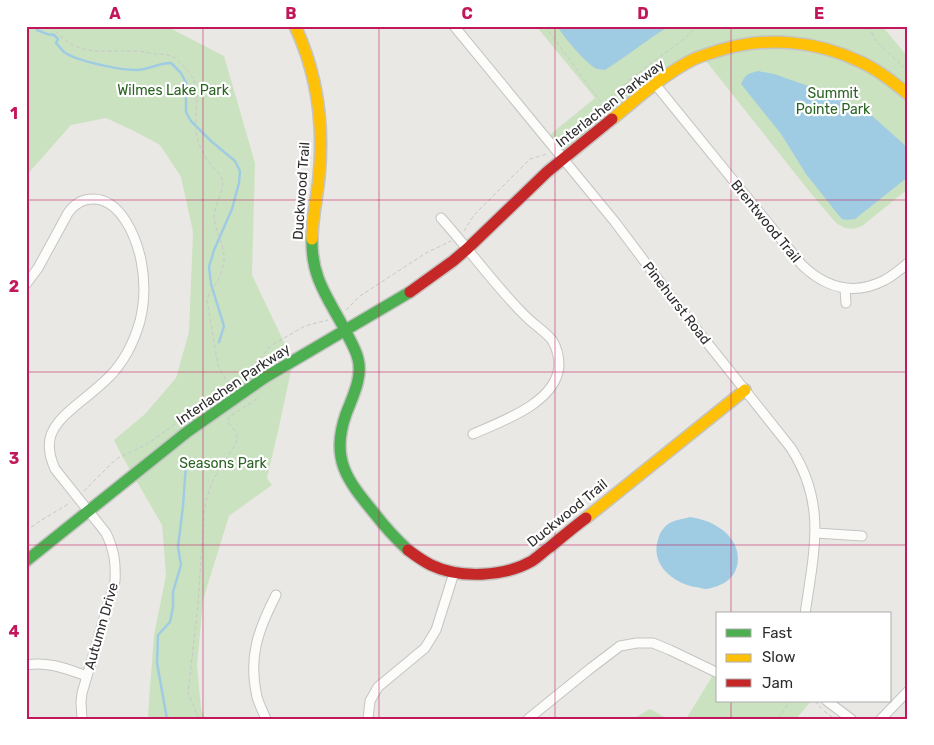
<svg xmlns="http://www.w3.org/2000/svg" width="934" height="745" viewBox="0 0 934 745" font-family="Rubik,sans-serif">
	<rect width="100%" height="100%" fill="#eae8e4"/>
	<path fill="#cbe2c1" d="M26 26H166L224 56 255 163 252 275 293 361 279 427 267 478 272 485 229 516 203 600 197 665 201 709 205 719H149L148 714 154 635 166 575 162 525 122 456 114 440 145 414 176 378 189 332 193 232 181 177 160 145 134 131 106 118 71 125 26 176Z
		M536 26H882L908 57V189L862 226 854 229 845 228 836 223 813 196 702 56 564 159 546 138 595 98Z
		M715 672 718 673V701H811L796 719H686Z
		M650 709 668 719H633Z"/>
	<path fill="#a0cce3" d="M557 26H669C647 40 627 56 605 70 604 70 598 69 597 69 585 63 564 37 557 26Z
		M758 71 774 74 817 89 853 104 869 113 908 148V177L855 219 847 220 842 219 836 212 806 174 781 134 741 84C746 74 747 74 758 71Z
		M690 517C700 519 710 521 718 527 723 530 729 535 732 540 741 552 740 572 727 581 722 585 713 588 706 589 703 589 698 587 695 587 673 583 650 564 658 540 659 534 663 528 668 524 674 520 683 519 690 517Z"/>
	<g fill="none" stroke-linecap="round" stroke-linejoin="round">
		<path stroke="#a0cce3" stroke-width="2.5" d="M37 30 47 34 54 35 58 39 56 43C58 45 61 49 64 52 76 61 129 73 144 69 155 67 160 63 171 63L181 73 186 83V112L191 121 211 141 235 161 240 171 239 183 232 209 214 250 209 267 211 284 224 326 219 342
			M167 719 157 663 158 635 170 622 173 607V592L181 565 178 547 183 506 186 464"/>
		<g stroke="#c4c4c3" stroke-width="11">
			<path id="street" d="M454 26 615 222 678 306 791 448C827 504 814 551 805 614
				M655 84 802 265C826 288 854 296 885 280 894 275 901 269 908 263
				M441 218C466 246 488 276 513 303 521 312 529 320 538 327 543 331 548 335 552 340 557 348 559 357 559 366 556 403 502 421 473 434
				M26 284 38 268 68 213C74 204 82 199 93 199 121 199 136 237 141 260 145 280 145 301 140 321 134 342 124 362 109 377 98 388 86 397 74 407 52 425 42 440 55 469L106 533C114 550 116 562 115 581L82 693 81 702 82 719
				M845 289 846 303
				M816 533 862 536
				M26 665C48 661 67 669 87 676
				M827 701 851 719
				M266 719C263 712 259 704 257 697 248 657 258 630 276 595
				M368 719 370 701 378 687 425 648 436 630 454 573
				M528 719 591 668 620 646 637 643H653L670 650 718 673
				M881 719 908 691"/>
		</g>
		<g stroke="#c4c4c3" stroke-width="14">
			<path id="fast" d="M312 239C311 280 330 300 347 334 351 342 356 350 358 359 363 377 352 398 346 414 330 459 347 480 375 514 385 527 396 539 408 550
				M26 561 187 432 264 378 410 292"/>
		</g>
		<g stroke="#c4c4c3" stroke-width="14">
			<path id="slow" d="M295 26C317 73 324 126 319 177 317 198 312 218 312 239
				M612 119C638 98 663 75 692 60 700 56 708 54 717 51 765 36 815 40 861 62 878 70 893 82 908 94
				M586 518 745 390"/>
		</g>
		<g stroke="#c4c4c3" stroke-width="14">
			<path id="jam" d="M410 292 453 261 467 249 547 172 612 119
				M408 550C416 556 423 561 431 565 460 579 504 577 532 561 538 557 544 551 550 547 562 537 574 527 586 518"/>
		</g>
		<path stroke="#c8c8c8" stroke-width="1" stroke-dasharray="4 2.5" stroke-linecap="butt" d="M51 26C78 58 96 50 134 51 141 51 149 53 156 54 161 54 167 54 171 56 177 58 181 64 185 68 189 72 192 76 194 80 201 98 192 122 198 141 201 149 205 157 210 164 214 169 220 173 222 179 225 188 215 205 214 215 214 231 225 244 224 260 223 268 220 278 215 285 211 291 208 294 207 301L218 365 229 386
			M545 26 588 85 602 103
			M869 26 874 38 880 45 908 71
			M561 141C589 116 617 91 646 67 663 53 682 43 697 26
			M464 231 474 215 530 159 547 154
			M346 310 360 296 426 253 451 241
			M84 491 112 463 118 458 146 445 246 373 272 345 305 326 328 320
			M26 531 40 521 70 503
			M815 701 821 708
			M824 711 835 719
			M199 719 188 693 198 605 204 513C206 500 209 487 216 475 220 466 237 446 237 438 237 431 230 426 228 421L229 417 258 398 259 396
			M778 719 790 701"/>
		<use href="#street" stroke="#fcfcfb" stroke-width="9"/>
		<use href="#fast" stroke="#4caf50" stroke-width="11"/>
		<use href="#slow" stroke="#ffc107" stroke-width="11"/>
		<use href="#jam" stroke="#c62828" stroke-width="11"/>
	</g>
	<path fill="none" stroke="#c2185b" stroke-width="1" stroke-opacity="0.55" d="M203 26V719M379 26V719M555 26V719M731 26V614M26 200H908M26 372H908M26 545H908M731 701V719"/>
	<g text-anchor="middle" stroke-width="4.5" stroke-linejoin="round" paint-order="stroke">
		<g font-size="14" fill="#2b6323" stroke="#fff">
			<text x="173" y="95">Wilmes Lake Park</text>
			<text x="833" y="98">Summit<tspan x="833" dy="16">Pointe Park</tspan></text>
			<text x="223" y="468">Seasons Park</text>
		</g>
		<g font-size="14" fill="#2d2d2d" stroke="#fff">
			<text transform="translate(610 103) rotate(-38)" y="5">Interlachen Parkway</text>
			<text transform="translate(301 191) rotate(-86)" y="5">Duckwood Trail</text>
			<text transform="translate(766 221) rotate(51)" y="5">Brentwood Trail</text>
			<text transform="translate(677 303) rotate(52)" y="5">Pinehurst Road</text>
			<text transform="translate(233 384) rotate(-34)" y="5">Interlachen Parkway</text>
			<text transform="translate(567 513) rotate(-39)" y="5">Duckwood Trail</text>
			<text transform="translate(101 626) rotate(-74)" y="5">Autumn Drive</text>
		</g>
	</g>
	<rect width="934" height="745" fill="none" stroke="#ffffff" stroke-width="55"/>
	<rect x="716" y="612" width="175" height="90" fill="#ffffff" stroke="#ababab"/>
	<rect x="726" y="629" width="25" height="8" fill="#4caf50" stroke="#ababab"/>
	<text x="762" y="638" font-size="15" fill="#2d2d2d">Fast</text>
	<rect x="726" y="654" width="25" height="8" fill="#ffc107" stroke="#ababab"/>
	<text x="762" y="662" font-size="15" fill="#2d2d2d">Slow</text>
	<rect x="726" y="679" width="25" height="8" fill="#c62828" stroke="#ababab"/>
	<text x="762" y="688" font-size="15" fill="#2d2d2d">Jam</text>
	<rect x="28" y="28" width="878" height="690" fill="none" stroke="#c2185b" stroke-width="2"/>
	<g font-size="16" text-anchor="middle" font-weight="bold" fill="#c2185b">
		<text x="115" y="19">A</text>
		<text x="291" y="19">B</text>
		<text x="467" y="19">C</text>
		<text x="643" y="19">D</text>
		<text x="819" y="19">E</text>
		<text x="14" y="119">1</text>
		<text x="14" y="292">2</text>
		<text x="14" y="464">3</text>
		<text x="14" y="637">4</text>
	</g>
</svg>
